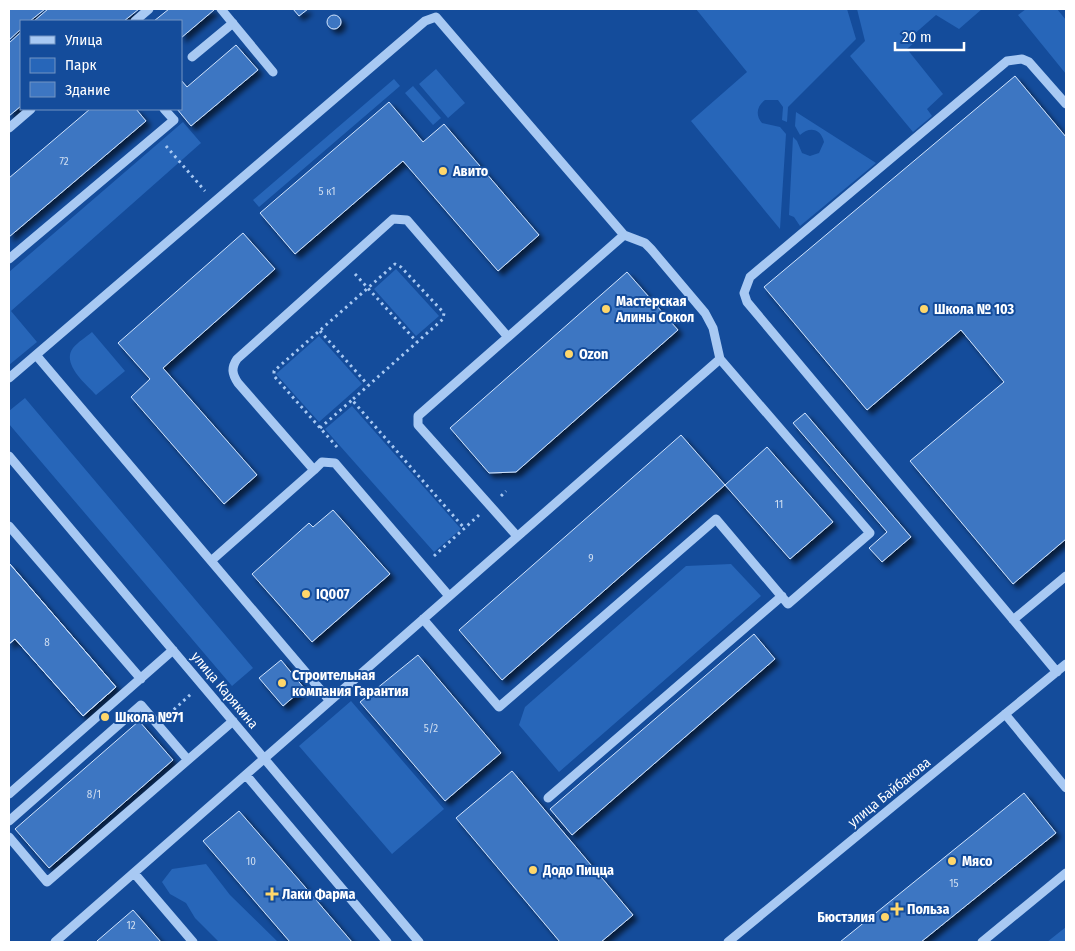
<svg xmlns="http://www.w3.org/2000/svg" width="1075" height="951" viewBox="0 0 1075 951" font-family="'Fira Sans Condensed',sans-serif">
	<defs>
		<filter id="shadow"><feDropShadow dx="4.5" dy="4.5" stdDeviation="2.5" flood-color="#0009"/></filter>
	</defs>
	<rect width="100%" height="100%" fill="#144c9b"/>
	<path fill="#2766b9" d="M696 9H847L856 39 788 107 787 122 782 120 783 107 778 100H765C757 106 755 115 762 123L780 127 786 134 780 229 691 121 747 72Z
		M857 9H982L959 29 936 15 912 36 915 42 907 49 943 94 927 109 932 116 913 132 850 56 865 41Z
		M1026 9H1057L1066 20V74L1018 15Z
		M436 69 465 103 448 118 419 84Z
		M394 79 400 86 259 207 253 200Z
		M413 86 441 118 433 125 405 93Z
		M796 112 876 163 800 226 794 217 789 215 793 137 797 141 802 153 810 156 819 153 824 142C821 129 810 126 800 135L795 126Z
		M183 122 201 143 11 311 37 342 9 365V272Z
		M396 269 439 316 416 336 374 289Z
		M92 332 125 371 96 395C86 384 61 364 73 348 78 342 86 337 92 332Z
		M319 336 362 384 319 422 276 374Z
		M25 398 253 668 232 686 9 424V411Z
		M352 406 461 529 434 552 325 429Z
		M731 564 761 596 559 772 519 725 525 707 686 566Z
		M351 701 444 809 392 854 299 746Z
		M206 864 230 895 278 942H219L195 918 186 903 170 894 162 882 172 869Z
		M1066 927V942H1047Z"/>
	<path fill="#3d76c2" stroke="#d1e4fd" filter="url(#shadow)" d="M9 9H45L30 21H21V29L9 40Z
		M48 9H139L124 21H34Z
		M169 9H213L214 10 181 38V21H154Z
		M293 9H308L299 16Z
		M327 22a7 7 0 1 1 14 0a7 7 0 1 1-14 0Z
		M21 32V106L9 116V43Z
		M236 45 258 70 191 126 177 109H181V80L187 87Z
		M1015 76 1066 137V539L1013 584 910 461 1004 382 961 330 867 410 764 287Z
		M389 102 423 142 444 124 539 235 498 271 403 161 295 254 260 213Z
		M90 109H136L146 121 9 237V178Z
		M243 233 275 269 163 368 257 475 224 504 131 397 150 379 118 343Z
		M627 272 678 330 516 472 489 473 450 428Z
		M805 413 911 537 882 562 869 548 887 532 793 423Z
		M681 435 725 485 502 680 459 630Z
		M767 447 833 522 790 559 725 485Z
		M333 510 390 574 312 642 252 574 309 523 313 527Z
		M9 563 116 687 83 716 15 639 9 644Z
		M9 563 116 687 83 716 15 639 9 644Z
		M754 634 775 659 572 835 550 809Z
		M418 655 501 753 445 801 360 702Z
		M281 660 304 688 283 706 259 678Z
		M139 721 173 760 49 868 15 829Z
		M512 771 633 915 601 942H560L456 818Z
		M1024 793 1056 833 921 942H840Z
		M239 811 299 880 352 942H290L203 841Z
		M133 910 161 942H98L97 941Z"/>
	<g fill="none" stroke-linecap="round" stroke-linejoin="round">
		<path stroke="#a8c9f3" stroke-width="3" stroke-dasharray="2.5 4" stroke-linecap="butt" d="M166 146 205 191
			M355 274 417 342
			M320 331 368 385
			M320 428 352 400
			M337 447 274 376V371L395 264 401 267 444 313 443 319 352 400 465 529
			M501 496 506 491
			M434 556 479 515
			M169 714 191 694"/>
		<path stroke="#a8c9f3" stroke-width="9" d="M221 9 273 72
			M135 21 149 9
			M192 57 233 23
			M9 128 31 109
			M9 259 174 120 164 109
			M508 337 418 416V425L517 536
			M36 355 330 701
			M9 378 425 21 436 17 624 235 645 243 651 249 705 313 713 328 720 359 55 942
			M9 456 419 942
			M314 470 322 462 335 463 449 596
			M9 526 141 679
			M211 561 314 470 238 383C232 374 231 368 237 359L393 219 407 220 508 337 624 235
			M423 619 499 707 716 519 788 604 870 533 720 359
			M1013 620 1066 576
			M1057 672 747 302 744 293 750 277 1007 61 1022 59 1029 62 1066 104
			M1005 714 1066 788
			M246 775 387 942
			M9 794 173 650
			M548 798 782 596
			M9 821 141 705 188 760
			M9 837 47 882 233 721
			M134 873 193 942
			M728 942 1066 664
			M982 942 1066 873"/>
	</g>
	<g fill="#ffd76b" stroke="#144c9b" stroke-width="2">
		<circle cx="443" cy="171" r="5"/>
		<circle cx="606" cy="309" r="5"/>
		<circle cx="924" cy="309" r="5"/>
		<circle cx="569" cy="354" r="5"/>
		<circle cx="306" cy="594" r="5"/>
		<circle cx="282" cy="683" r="5"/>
		<circle cx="105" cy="717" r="5"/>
		<circle cx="952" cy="861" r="5"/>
		<circle cx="533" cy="870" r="5"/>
		<path d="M269.5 886.5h5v5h5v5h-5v5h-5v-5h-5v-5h5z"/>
		<path d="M894.5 901.5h5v5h5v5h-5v5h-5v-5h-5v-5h5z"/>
		<circle cx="885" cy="917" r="5"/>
	</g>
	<g text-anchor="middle" stroke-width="4" stroke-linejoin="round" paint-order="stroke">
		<g font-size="11" fill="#ceddf0">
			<text x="64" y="165">72</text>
			<text x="327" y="195">5 к1</text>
			<text x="779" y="508">11</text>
			<text x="591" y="562">9</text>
			<text x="47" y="646">8</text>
			<text x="431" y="732">5/2</text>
			<text x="94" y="798">8/1</text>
			<text x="251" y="865">10</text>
			<text x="954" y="887">15</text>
			<text x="131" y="929">12</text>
		</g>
		<g font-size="14" font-weight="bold" fill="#fff" stroke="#144c9b" text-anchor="start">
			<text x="453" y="176">Авито</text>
			<text x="616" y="306">Мастерская<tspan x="616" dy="16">Алины Сокол</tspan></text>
			<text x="934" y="314">Школа № 103</text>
			<text x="579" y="359">Ozon</text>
			<text x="316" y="599">IQ007</text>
			<text x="292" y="680">Строительная<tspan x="292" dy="16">компания Гарантия</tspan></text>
			<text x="115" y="722">Школа №71</text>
			<text x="962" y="866">Мясо</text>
			<text x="543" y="875">Додо Пицца</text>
			<text x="282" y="899">Лаки Фарма</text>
			<text x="907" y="914">Польза</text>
			<text x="875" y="922" text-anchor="end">Бюстэлия</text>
		</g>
		<g font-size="14" fill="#fff" stroke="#144c9b">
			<text transform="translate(225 690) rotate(50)" y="5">улица Карякина</text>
			<text transform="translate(889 792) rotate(-39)" y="5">улица Байбакова</text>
		</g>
	</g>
	<rect width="1075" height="951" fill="none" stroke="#ffffff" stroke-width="20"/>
	<rect x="20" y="20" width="162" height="90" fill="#144c9b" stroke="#7294c3"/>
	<rect x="30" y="36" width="25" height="8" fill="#a8c9f3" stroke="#7294c3"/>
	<text x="65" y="45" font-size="15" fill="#ffffff">Улица</text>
	<rect x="30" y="58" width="25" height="15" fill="#2766b9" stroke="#7294c3"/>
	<text x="65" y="70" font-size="15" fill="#ffffff">Парк</text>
	<rect x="30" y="82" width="25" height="15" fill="#3d76c2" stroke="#7294c3"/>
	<text x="65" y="95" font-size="15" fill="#ffffff">Здание</text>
	<path d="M895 42v8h69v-8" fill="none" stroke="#ffffff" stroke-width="2.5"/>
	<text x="902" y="42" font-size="15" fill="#ffffff" stroke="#144c9b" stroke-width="4" paint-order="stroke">20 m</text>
</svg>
